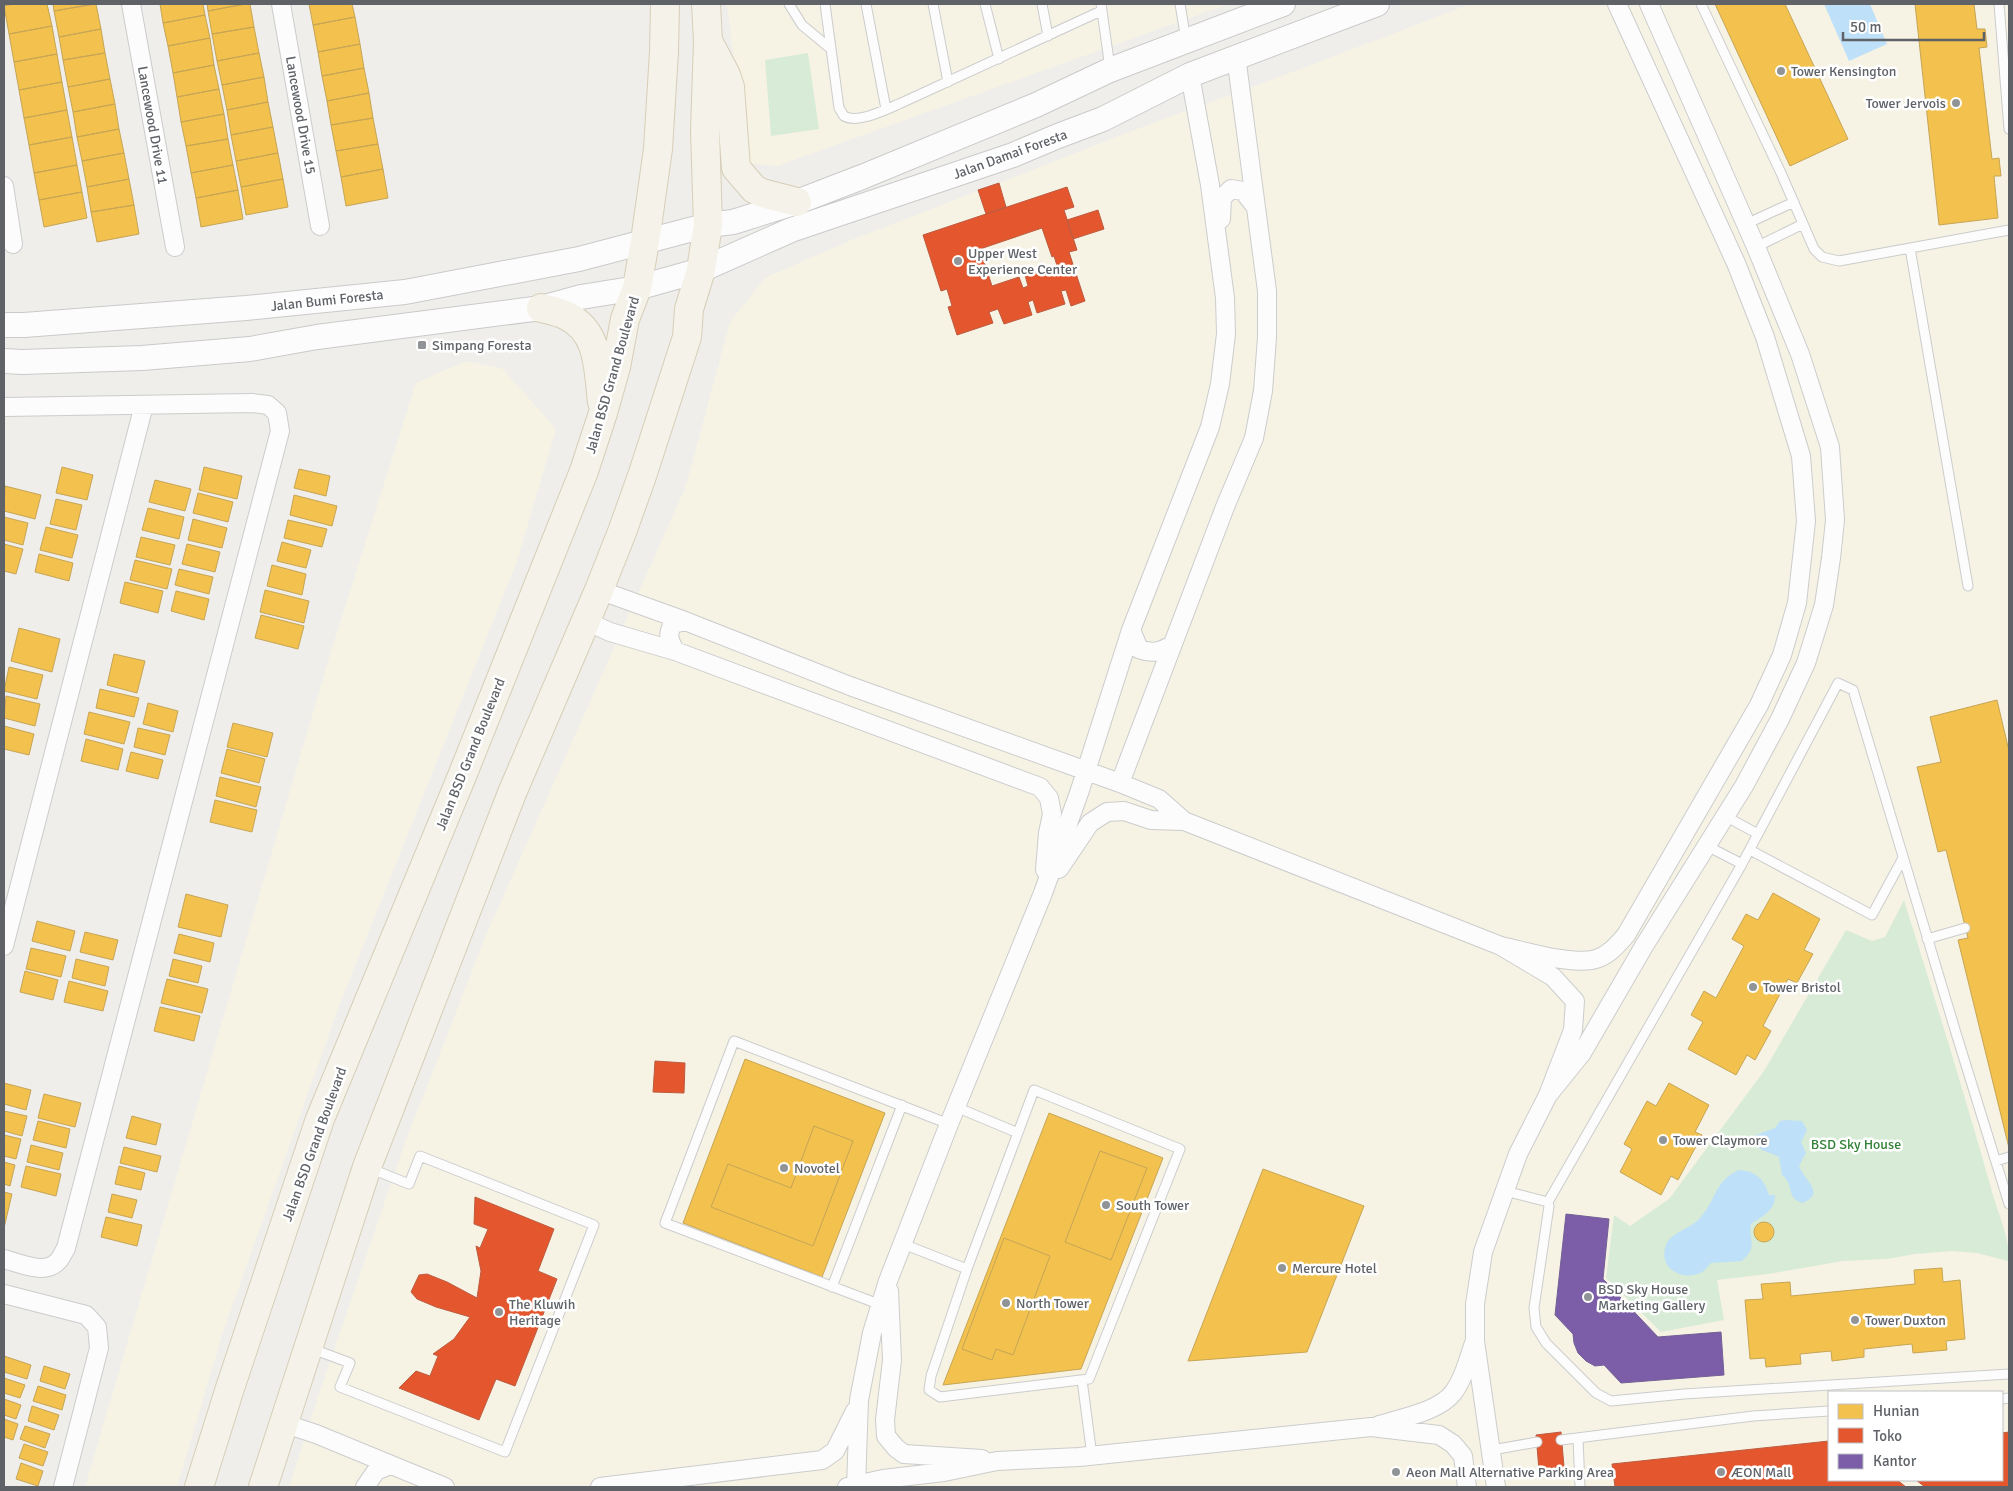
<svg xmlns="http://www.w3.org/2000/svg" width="2013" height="1491" viewBox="0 0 2013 1491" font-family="Signika,sans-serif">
	<rect width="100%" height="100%" fill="#efeeea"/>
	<path fill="#f7f3e4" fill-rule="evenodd" d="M727 4H1228L777 166 747 163Z
		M1471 4H2009V1487H289L321 1388 406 1140 487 933 686 486 730 322 765 278 849 241 1171 116 1253 87ZM1829 1392H2002V1480H1829Z
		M466 361 503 369 556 429 517 561 340 1003 223 1332 177 1487H85L332 648 416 383Z"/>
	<path fill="#d8ebd6" d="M808 53 819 129 771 136 765 60Z
		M1904 900C1934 996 1964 1092 1991 1188 1996 1208 2012 1243 2008 1261L1977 1253 1951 1251 1915 1254 1887 1259 1843 1261 1768 1274 1717 1280 1724 1320 1661 1332 1606 1278 1614 1215 1630 1226 1669 1199 1764 1071 1846 930 1872 941 1885 937Z"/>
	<path fill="#bfe0f9" d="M1824 4H1870L1887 44 1849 61Z
		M1785 1120 1802 1121 1807 1130 1801 1142 1806 1153 1799 1166C1804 1180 1827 1194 1802 1203 1785 1197 1795 1185 1782 1175L1779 1157C1769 1151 1748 1149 1756 1135L1775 1128 1780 1121Z
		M1739 1170C1756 1171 1764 1179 1769 1195H1775C1776 1210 1763 1216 1751 1224 1748 1242 1759 1245 1742 1261L1711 1263C1707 1267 1704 1272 1700 1273 1682 1281 1660 1269 1665 1248 1669 1232 1689 1230 1699 1219 1717 1200 1713 1182 1739 1170Z"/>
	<path fill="#f2c14e" stroke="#c6a556" d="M14 4H47L52 26 9 34 4 6Z
		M53 4H93L54 11Z
		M96 4 101 29 59 37 54 11Z
		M160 4H203L205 15 163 23Z
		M207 4H245L208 11Z
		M245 4H250L254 27 212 34 208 11Z
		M309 4H352L355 17 313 25Z
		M1715 4H1785L1848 139 1790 166Z
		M1915 4H1974L1977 29H1985L1987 47 1979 48 1992 159 1999 158 2001 176H1994L1998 218 1939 225Z
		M205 15 210 38 168 46 163 23Z
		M355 17 360 44 318 52 313 25Z
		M52 26 57 54 14 62 9 34Z
		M254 27 259 53 217 61 212 34Z
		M101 29 105 53 63 60 59 37Z
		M210 38 214 65 173 73 168 46Z
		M360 44 364 68 322 76 318 52Z
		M105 53 110 79 68 87 63 60Z
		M259 53 264 77 222 85 217 61Z
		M57 54 62 82 19 90 14 62Z
		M214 65 219 89 177 97 173 73Z
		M364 68 369 93 327 101 322 76Z
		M264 77 268 102 227 110 222 85Z
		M110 79 115 104 73 112 68 87Z
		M62 82 67 110 24 118 19 90Z
		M219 89 224 114 181 122 177 97Z
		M369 93 373 118 331 125 327 101Z
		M268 102 273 127 231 135 227 110Z
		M115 104 119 129 77 137 73 112Z
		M67 110 72 137 29 145 24 118Z
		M224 114 228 139 186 146 181 122Z
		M373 118 378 144 336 151 331 125Z
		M273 127 278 153 236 161 231 135Z
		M119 129 124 153 82 161 77 137Z
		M72 137 77 165 34 173 29 145Z
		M228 139 233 165 191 173 186 146Z
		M378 144 383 169 341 177 336 151Z
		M124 153 129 179 87 187 82 161Z
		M278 153 283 179 241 187 236 161Z
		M77 165 82 192 39 200 34 173Z
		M233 165 238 190 196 198 191 173Z
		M383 169 388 198 346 206 341 177Z
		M129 179 134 205 91 212 87 187Z
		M283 179 288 207 246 215 241 187Z
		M238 190 243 219 201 227 196 198Z
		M82 192 87 218 44 227 39 200Z
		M134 205 139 234 97 242 91 212Z
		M62 467 93 475 87 500 56 493Z
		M204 467 242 476 237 499 199 490Z
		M299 469 330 476 326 496 294 488Z
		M155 480 191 489 185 511 149 502Z
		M5 486 41 495 35 519 4 511Z
		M198 493 233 502 228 522 193 513Z
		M294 495 337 506 332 526 290 515Z
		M56 499 82 505 76 530 50 524Z
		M148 508 184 517 179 539 142 530Z
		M4 517 28 523 23 545 4 540Z
		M193 519 227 528 222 548 188 540Z
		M288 520 327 529 322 547 284 538Z
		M46 527 78 535 72 558 40 550Z
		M141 537 175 545 170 565 136 557Z
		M282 542 311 550 306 568 277 561Z
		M4 544 23 549 16 574 4 571Z
		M187 544 220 552 215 572 182 564Z
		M39 554 73 563 69 581 35 572Z
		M135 560 172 569 167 589 130 580Z
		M272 565 306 574 302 595 267 586Z
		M179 569 213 577 209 594 175 585Z
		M125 582 163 591 158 613 120 603Z
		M265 590 309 601 304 623 260 612Z
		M176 591 209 599 204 620 171 611Z
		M261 615 304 626 298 649 255 638Z
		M19 628 60 639 52 672 11 661Z
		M114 654 145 661 137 693 107 685Z
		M9 667 43 675 37 699 4 691Z
		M100 689 139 698 134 717 96 708Z
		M6 696 40 704 35 726 4 718Z
		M1997 700 2009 751V1148L1958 940 1968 938 1946 850 1938 852 1917 767 1941 762 1930 717Z
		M148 703 178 711 173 732 143 724Z
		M89 712 130 722 124 744 84 734Z
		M233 723 273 733 267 757 227 747Z
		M4 726 34 734 29 755 4 749Z
		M138 728 170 735 165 755 134 747Z
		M86 739 123 749 118 770 81 761Z
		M227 749 265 759 259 783 221 773Z
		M131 752 163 760 158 779 126 771Z
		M220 777 261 787 256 807 216 796Z
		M215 800 257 810 252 832 210 822Z
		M1773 893 1820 919 1804 950 1813 954 1797 983 1788 979 1763 1026 1771 1031 1755 1060 1747 1055 1736 1075 1688 1049 1703 1022 1691 1015 1704 991 1716 998 1744 946 1732 939 1746 914 1758 920Z
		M186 894 228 905 221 937 178 927Z
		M37 921 75 931 70 951 32 941Z
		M85 932 118 940 113 960 80 952Z
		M179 934 214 943 210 962 174 953Z
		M31 948 66 956 61 977 26 969Z
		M76 959 109 967 105 986 72 978Z
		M173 959 202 966 198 983 169 976Z
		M25 971 58 980 53 1000 20 992Z
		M167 979 208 989 202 1013 161 1003Z
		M69 981 108 991 103 1011 64 1002Z
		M160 1007 200 1016 194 1041 154 1031Z
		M745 1059 885 1113 822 1277 683 1223Z
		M4 1083 31 1090 26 1110 4 1104Z
		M1669 1083 1709 1105 1695 1132 1702 1135 1678 1180 1671 1176 1661 1195 1620 1172 1632 1149 1624 1144 1647 1101 1656 1106Z
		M44 1094 81 1103 75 1127 38 1118Z
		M4 1111 27 1116 22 1136 4 1131Z
		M1049 1113 1163 1158 1081 1369 943 1385Z
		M132 1116 161 1124 156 1145 126 1138Z
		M38 1121 70 1129 66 1148 33 1140Z
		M814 1126 853 1141 813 1246 711 1207 728 1164 791 1188Z
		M4 1135 21 1139 16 1159 4 1156Z
		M31 1145 63 1153 59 1170 27 1162Z
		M124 1147 161 1156 157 1172 120 1163Z
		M1100 1151 1147 1168 1111 1260 1065 1242Z
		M4 1162 15 1165 10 1186 4 1184Z
		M26 1166 61 1174 56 1196 21 1187Z
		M119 1166 145 1173 141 1190 115 1184Z
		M1263 1169 1364 1206 1307 1352 1188 1361Z
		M4 1192 12 1194 4 1228Z
		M112 1194 137 1200 132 1218 108 1212Z
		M106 1217 142 1225 137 1246 101 1237Z
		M1754 1232a10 10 0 1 1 20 0a10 10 0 1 1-20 0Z
		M1004 1238 1050 1256 1013 1355 996 1349 992 1360 962 1349Z
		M1942 1268 1943 1282 1960 1280 1965 1339 1946 1341 1947 1350 1913 1353 1912 1344 1864 1349V1357L1832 1361 1831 1351 1800 1354 1801 1364 1766 1367 1765 1358 1750 1359 1745 1300 1763 1299 1761 1284 1790 1282 1791 1296 1915 1284 1914 1270Z
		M4 1356 31 1365 27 1379 4 1372Z
		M44 1366 70 1374 65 1389 40 1381Z
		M4 1378 25 1385 20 1398 4 1393Z
		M38 1386 66 1395 62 1410 33 1401Z
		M4 1399 21 1405 16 1419 4 1415Z
		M32 1406 59 1415 54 1430 28 1421Z
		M4 1419 18 1424 13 1440 4 1437Z
		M25 1426 50 1434 45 1448 20 1439Z
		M24 1444 48 1452 43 1466 19 1458Z
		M21 1463 43 1471 38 1486 16 1479Z"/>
	<path fill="#e4572e" stroke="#bc5b3f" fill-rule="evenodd" d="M999 183 1006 207 986 214 978 190Z
		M1067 187 1074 207 1064 210 1077 250 1069 252 1085 301 1071 306 1066 290 1061 291 1065 304 1037 313 1033 300 1028 302 1032 315 1004 324 998 309 989 312 993 323 957 335 948 307 952 306 947 289 941 291 923 235ZM1042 228 1052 257 1054 256 1059 272 1056 273 1054 266 1025 275 1028 286 1023 288 1019 277 992 286 980 249Z
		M1098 210 1104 229 1073 239 1067 220Z
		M655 1061 685 1063 684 1093 653 1092Z
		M475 1197 554 1229 538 1271 557 1279 515 1386 496 1379 479 1420 399 1388 416 1371 430 1376 438 1356 433 1354 454 1339 470 1317 436 1307 417 1299 411 1292 419 1275 427 1274 447 1282 477 1298 481 1271 476 1246 480 1248 488 1229 474 1224Z
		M1561 1432 1564 1467 1539 1470 1536 1435Z
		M2009 1432V1487H1925L1916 1480H2002V1433Z
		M1829 1441V1480H1897L1906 1487H1615L1612 1464Z"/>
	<path fill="#7b5ea7" stroke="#736094" d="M1566 1214 1609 1219 1603 1279 1658 1337 1721 1332 1724 1375 1621 1383 1604 1365 1595 1366 1586 1361 1578 1353 1574 1343 1573 1334 1555 1315Z"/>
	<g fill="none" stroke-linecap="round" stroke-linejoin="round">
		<g stroke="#cbcccc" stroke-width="11">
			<path id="service" d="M789 4 802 25 831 49
				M825 4 839 108 844 116C857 124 885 110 899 104L1101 11
				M866 4 886 109
				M933 4 948 82
				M985 4 999 59
				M1042 4 1048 36
				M1101 4 1110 68
				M1180 4 1186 40
				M1701 4 1781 173 1814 249 1822 257 1839 261 2009 230
				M1999 4 2009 129
				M1746 224 1794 202
				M1756 247 1803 224
				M1910 248 1968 586
				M1725 816 1758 834
				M1707 846 1742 864
				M1750 850 1872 915 1903 858
				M1927 939 1965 928
				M1034 1090 1180 1149 1089 1379 940 1397 929 1390 931 1376 967 1269Z
				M956 1107 1018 1133
				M1996 1161 2009 1157
				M1505 1191 1548 1202
				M2009 1204 1956 1033 1853 690 1838 683 1742 864 1548 1202 1549 1206 1534 1308 1536 1327 1546 1343 1596 1393 1611 1401 1684 1394 2009 1374
				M903 1244 967 1269
				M832 1287 902 1105
				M881 1305 665 1223 734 1041 949 1124
				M310 1348 350 1363 340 1387 505 1452 594 1225 420 1156 409 1184 369 1168
				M1082 1380 1092 1456
				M2002 1399 2009 1398
				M1578 1438 1580 1487
				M1561 1440 1753 1416 1829 1411
				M1492 1450 1537 1442"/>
		</g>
		<g stroke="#cbcccc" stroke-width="20">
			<path id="minor" d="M131 4 175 247
				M281 4 320 226
				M4 186 13 244
				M1221 219 1222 198 1231 189 1243 191 1255 206
				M4 407 252 403 268 405 277 413 280 431 66 1248C63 1253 61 1259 57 1262 44 1275 19 1263 4 1259
				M599 590 685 621 850 686 1120 783 1159 799 1184 821
				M586 621 610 632 675 651 1040 787 1049 798 1052 814 1048 833 1045 870
				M1131 630 1139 649C1153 654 1160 652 1172 645
				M675 651C670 641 666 635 673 624L685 621
				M1120 783 1225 507 1254 438 1263 391 1267 337V291L1236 56
				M1059 869 1090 823 1107 812 1124 811 1151 820 1184 821 1501 946 1553 977 1575 1001 1573 1030 1548 1095 1518 1154 1483 1252 1475 1304V1341L1496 1487
				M4 946 144 405
				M1501 946C1525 951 1573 966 1596 959 1609 955 1617 945 1626 935L1759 705 1782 655 1797 603 1806 521 1801 456 1765 337 1736 263 1617 4
				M1548 1095 1582 1053 1644 946 1744 786 1780 719 1806 663 1824 605 1831 558 1835 520 1830 447 1800 354 1756 247 1649 4
				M889 1291 892 1360 885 1420 886 1436 896 1448 904 1454 982 1459
				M4 1294 86 1315 97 1327 99 1348 63 1487
				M283 1423 316 1434 445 1487
				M1379 1425C1401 1418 1438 1412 1453 1393 1464 1378 1468 1360 1474 1343
				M365 1487 376 1471 390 1465
				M600 1487 822 1460 835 1451 855 1411
				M847 1487 883 1479 944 1472 997 1461 1079 1457 1371 1427 1439 1435 1453 1444 1463 1456 1467 1487
				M856 1487 859 1400 872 1333 888 1281 949 1124 1043 893 1079 793 1131 630 1210 427 1220 384 1226 334 1225 298 1210 185 1190 75"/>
		</g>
		<g stroke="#cacacb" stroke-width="26">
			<path id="secondary" d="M4 325H24L246 308 405 292 579 259 708 225 733 222 797 202 862 177 1036 105 1110 70 1283 4
				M4 361 22 362 142 358 250 349 317 337 541 308 581 297 637 288 701 270 791 230 1013 155 1058 136 1103 119 1190 75 1377 4"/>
		</g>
		<g stroke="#d7ceb8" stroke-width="30">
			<path id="primary" d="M708 41 726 75 730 87 736 168 754 189 762 193 797 202
				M541 308C549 310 559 312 567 316 600 332 598 370 602 402
				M199 1487 230 1388 320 1119 462 776 584 471 603 413 616 367 625 319 637 288 645 241 658 149 664 52 665 4
				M263 1487 367 1167 512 793 599 590 622 532 642 476 687 337 689 309 701 270 708 225 705 130 708 41 706 4"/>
		</g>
		<use href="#service" stroke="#fdfcfc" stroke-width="9"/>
		<use href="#minor" stroke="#fdfcfc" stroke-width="18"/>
		<use href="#secondary" stroke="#fdfcfc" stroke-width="24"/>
		<use href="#primary" stroke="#f4f2e9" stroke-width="28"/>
	</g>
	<g fill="#919496" stroke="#fff" stroke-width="2">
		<circle cx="1781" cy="71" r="5"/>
		<circle cx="1956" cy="103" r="5"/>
		<circle cx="958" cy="261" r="5"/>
		<rect x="417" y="340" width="10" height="10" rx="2.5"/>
		<circle cx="1753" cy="987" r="5"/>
		<circle cx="1663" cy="1140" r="5"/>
		<circle cx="784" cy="1168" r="5"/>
		<circle cx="1106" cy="1205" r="5"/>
		<circle cx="1282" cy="1268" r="5"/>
		<circle cx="1588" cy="1297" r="5"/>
		<circle cx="1006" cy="1303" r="5"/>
		<circle cx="499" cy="1312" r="5"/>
		<circle cx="1855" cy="1320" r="5"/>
		<circle cx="1396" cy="1472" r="5"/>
		<circle cx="1721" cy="1472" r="5"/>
	</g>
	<g text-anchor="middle" stroke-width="5" stroke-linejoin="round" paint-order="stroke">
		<g font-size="14" fill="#5f6368" stroke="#fff" text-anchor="start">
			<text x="1791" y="76">Tower Kensington</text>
			<text x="1946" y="108" text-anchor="end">Tower Jervois</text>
			<text x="968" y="258">Upper West<tspan x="968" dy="16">Experience Center</tspan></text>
			<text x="432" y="350">Simpang Foresta</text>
			<text x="1763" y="992">Tower Bristol</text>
			<text x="1673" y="1145">Tower Claymore</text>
			<text x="794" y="1173">Novotel</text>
			<text x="1116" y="1210">South Tower</text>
			<text x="1292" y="1273">Mercure Hotel</text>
			<text x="1598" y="1294">BSD Sky House<tspan x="1598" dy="16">Marketing Gallery</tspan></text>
			<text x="1016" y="1308">North Tower</text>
			<text x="509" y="1309">The Kluwih<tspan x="509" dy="16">Heritage</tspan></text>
			<text x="1865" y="1325">Tower Duxton</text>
			<text x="1406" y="1477">Aeon Mall Alternative Parking Area</text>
			<text x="1731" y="1477">ÆON Mall</text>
		</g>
		<g font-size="14" fill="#5f6368" stroke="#fff">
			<text transform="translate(301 115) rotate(80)" y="5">Lancewood Drive 15</text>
			<text transform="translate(153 125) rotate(80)" y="5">Lancewood Drive 11</text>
			<text transform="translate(1010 154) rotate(-20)" y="5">Jalan Damai Foresta</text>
			<text transform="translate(327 300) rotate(-6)" y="5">Jalan Bumi Foresta</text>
			<text transform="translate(612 375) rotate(-74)" y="5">Jalan BSD Grand Boulevard</text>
			<text transform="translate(470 754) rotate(-68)" y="5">Jalan BSD Grand Boulevard</text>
			<text transform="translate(314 1144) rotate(-70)" y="5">Jalan BSD Grand Boulevard</text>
		</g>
		<g font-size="14" fill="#348238" stroke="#fff">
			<text x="1856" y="1149">BSD Sky House</text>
		</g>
	</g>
	<rect width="2013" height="1491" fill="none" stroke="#5f6368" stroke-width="10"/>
	<rect x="1828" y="1391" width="175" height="90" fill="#ffffff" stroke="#bfc1c3"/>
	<rect x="1838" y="1404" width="25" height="15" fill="#f2c14e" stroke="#bfc1c3"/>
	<text x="1873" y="1416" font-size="15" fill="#5f6368">Hunian</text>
	<rect x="1838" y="1428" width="25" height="15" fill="#e4572e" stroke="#bfc1c3"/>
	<text x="1873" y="1441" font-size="15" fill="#5f6368">Toko</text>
	<rect x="1838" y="1454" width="25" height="15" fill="#7b5ea7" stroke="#bfc1c3"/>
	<text x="1873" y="1466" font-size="15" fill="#5f6368">Kantor</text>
	<path d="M1843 32v8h141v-8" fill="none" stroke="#5f6368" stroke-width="2.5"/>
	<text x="1850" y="32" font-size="15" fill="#5f6368" stroke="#ffffff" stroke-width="4" paint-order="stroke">50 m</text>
</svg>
